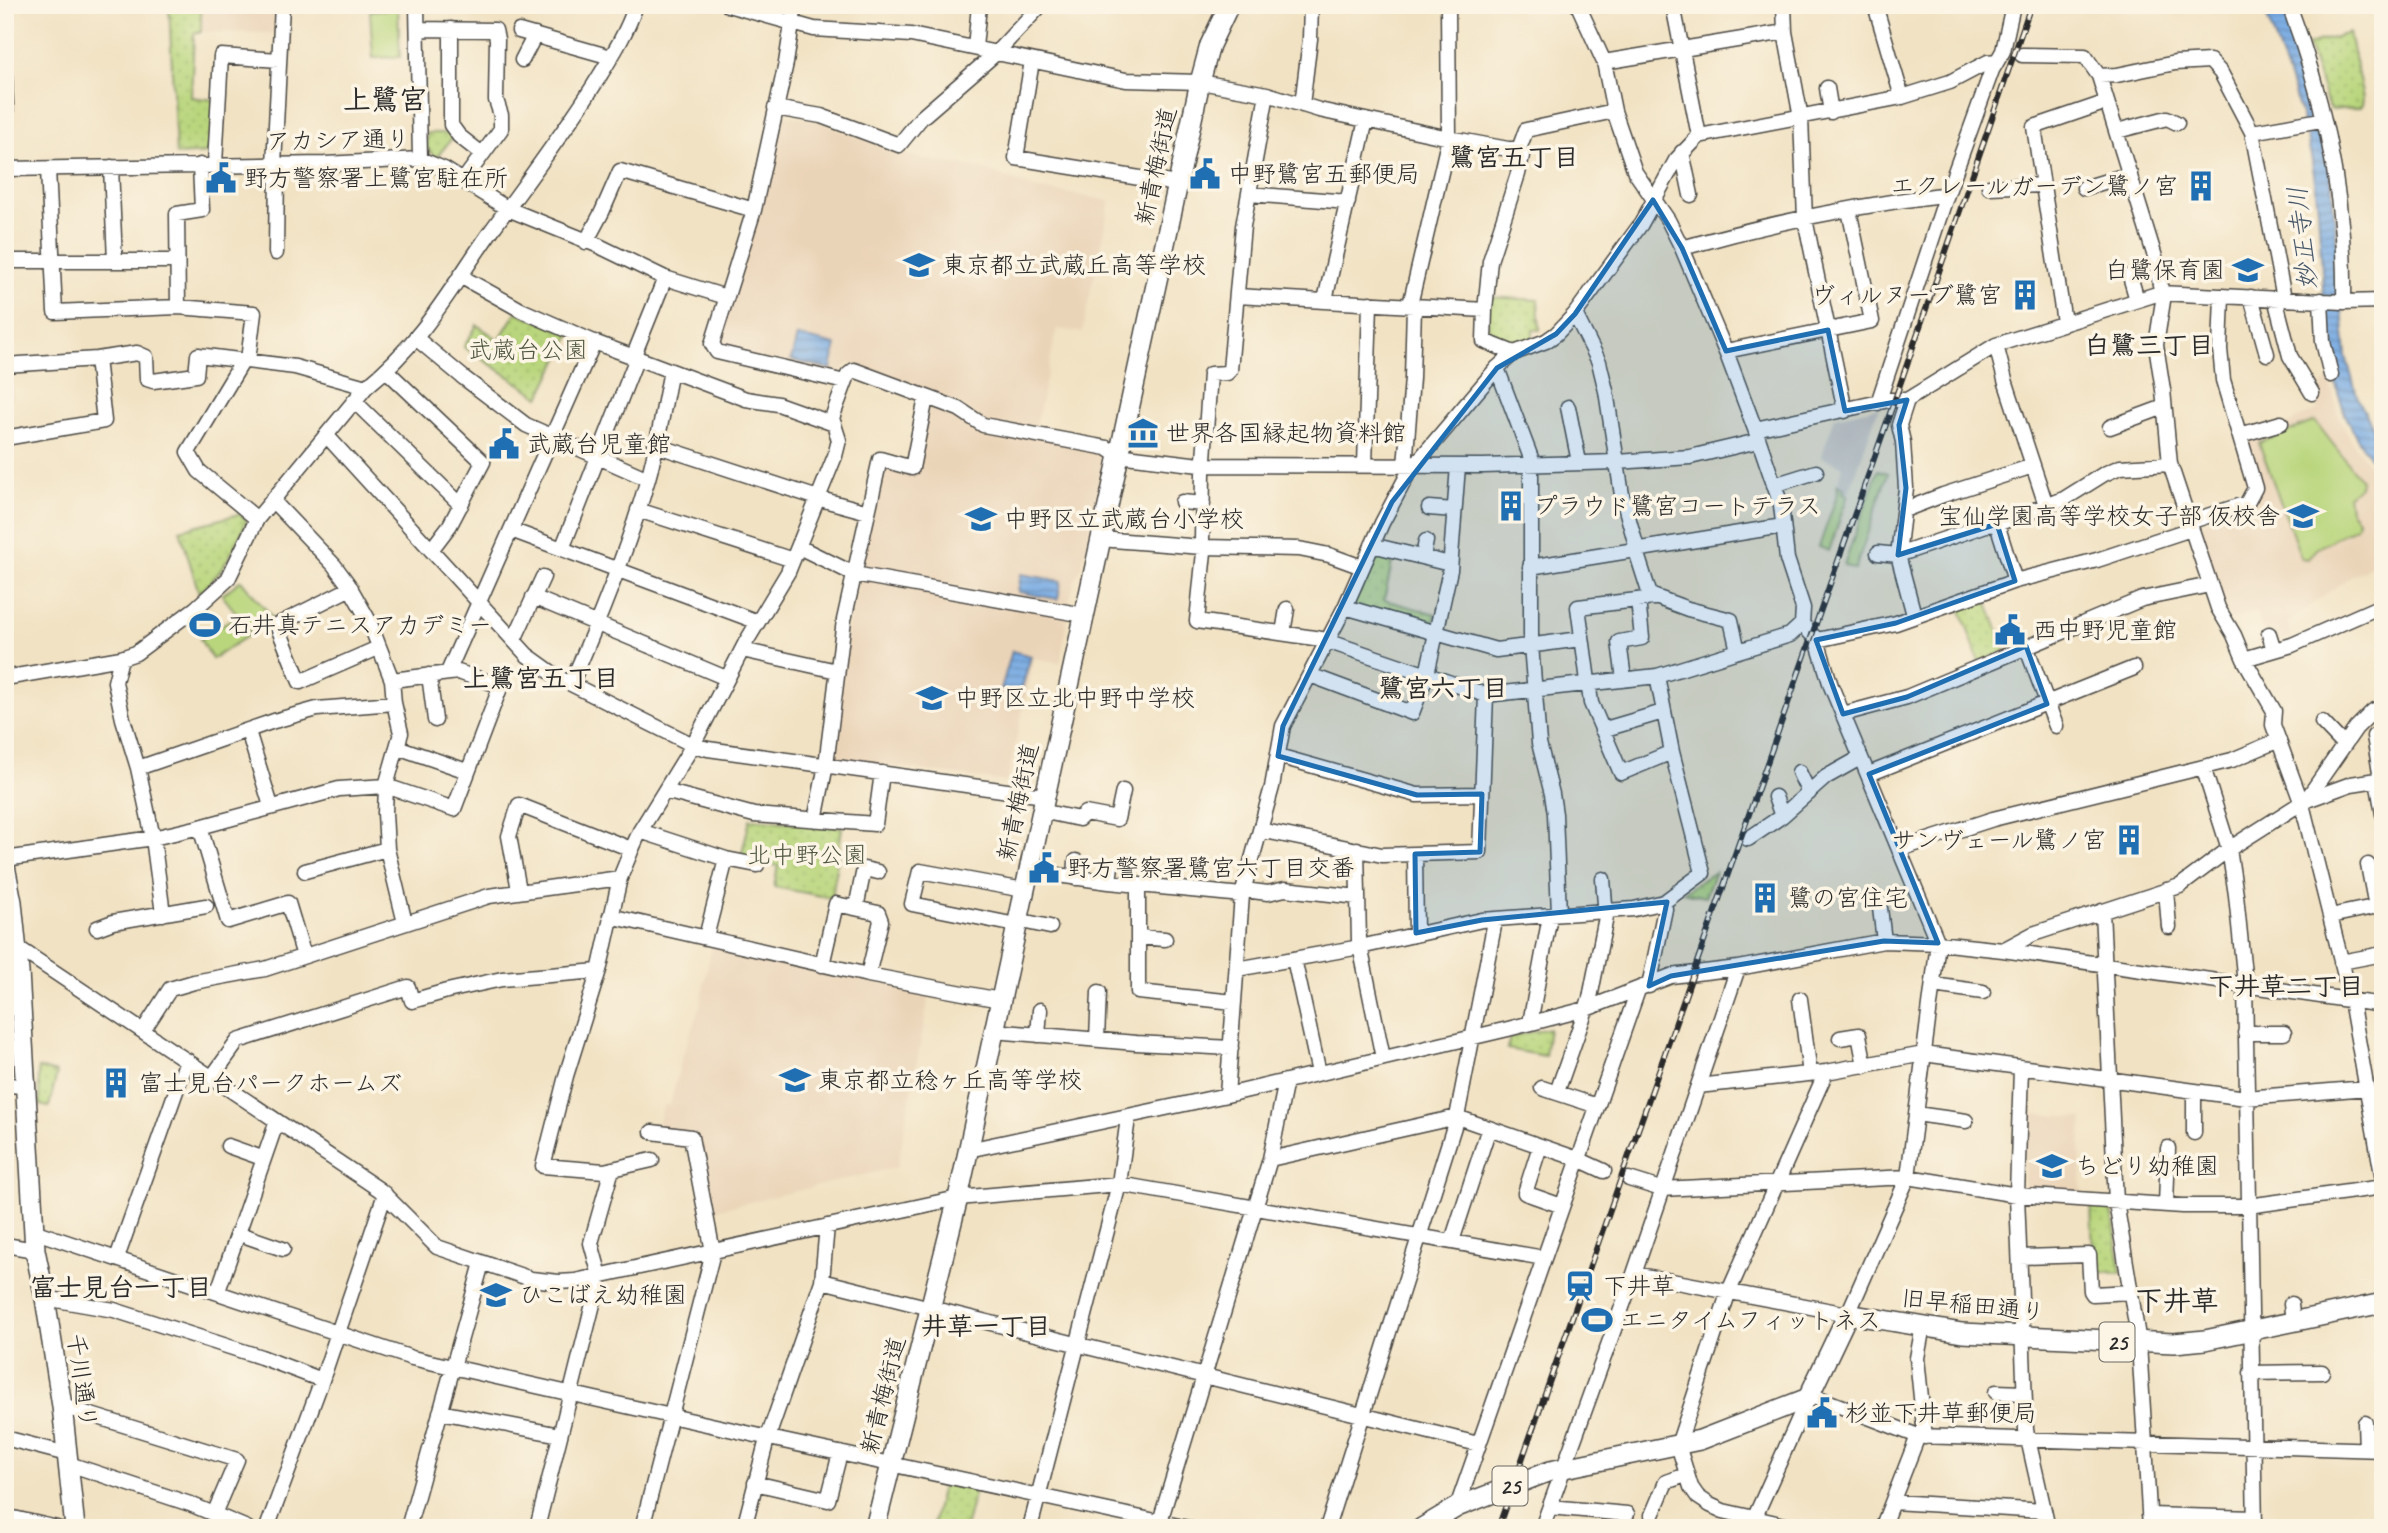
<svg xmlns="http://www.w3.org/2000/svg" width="2388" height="1533" viewBox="0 0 2388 1533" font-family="Caveat,'Klee One',sans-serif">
	<defs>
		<pattern id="park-dots" width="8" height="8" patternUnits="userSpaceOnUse" patternTransform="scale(1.75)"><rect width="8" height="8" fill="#b9d67d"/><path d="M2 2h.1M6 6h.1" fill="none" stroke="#9fb86c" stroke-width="1.8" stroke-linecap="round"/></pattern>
		<pattern id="water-rules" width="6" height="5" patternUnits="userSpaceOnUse" patternTransform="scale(1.75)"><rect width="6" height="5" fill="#77aae3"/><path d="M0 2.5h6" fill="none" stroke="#628bb8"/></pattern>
	</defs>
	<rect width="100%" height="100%" fill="#fcf5e5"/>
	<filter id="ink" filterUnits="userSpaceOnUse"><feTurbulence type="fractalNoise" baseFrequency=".0143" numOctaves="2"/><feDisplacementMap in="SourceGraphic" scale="14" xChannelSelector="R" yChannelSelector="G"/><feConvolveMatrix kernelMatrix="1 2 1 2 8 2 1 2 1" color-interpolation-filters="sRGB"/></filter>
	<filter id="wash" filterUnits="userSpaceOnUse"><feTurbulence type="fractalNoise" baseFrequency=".00686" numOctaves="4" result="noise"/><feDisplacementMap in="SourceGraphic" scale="28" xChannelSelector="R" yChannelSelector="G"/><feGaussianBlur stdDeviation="1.57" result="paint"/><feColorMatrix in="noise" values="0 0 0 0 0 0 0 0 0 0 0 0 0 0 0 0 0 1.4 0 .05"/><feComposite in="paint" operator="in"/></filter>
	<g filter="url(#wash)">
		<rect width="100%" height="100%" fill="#f1e2c3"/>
		<path fill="#ead4b8" d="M202 5H276L275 33 202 32Z
			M783 114 819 121 900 154 981 169 1035 188 1110 201 1082 332 1057 329 1035 430 986 421 961 405 849 363 837 375 723 349 719 343 779 117Z
			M11 368 13 399 5 400V369Z
			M2329 379 2337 409 2347 433 2383 486V559L2345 580 2288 623 2292 638 2269 645 2256 613 2232 620 2221 605 2196 525 2251 506 2248 437 2282 427 2319 409 2312 397Z
			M934 406 1105 454 1082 566 1074 582 1068 606 860 568 882 466 914 472 929 408Z
			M860 579 1068 615 1060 663 1034 658 1007 782 834 758 849 620Z
			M712 945 930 991 897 1167 707 1212 696 1133 657 1127 664 1105H670L683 1055 700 1006Z
			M2024 1113 2083 1118 2080 1141 2082 1196 2024 1192Z"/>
		<path fill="#ccc2b9" d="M1879 407 1848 495 1843 493 1844 488 1837 485 1843 466 1821 457 1835 417Z"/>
		<path fill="#b9d67d" stroke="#728054" stroke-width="2" d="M398 8 400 57 373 58 370 11Z
			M2315 421 2361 480 2360 487 2348 495 2350 510 2358 519 2357 526 2316 549 2308 559 2301 558 2259 443Z
			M1878 470 1888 473 1855 570 1844 565Z
			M1837 485 1844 488 1843 493 1848 495 1829 551 1819 547 1838 492Z
			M241 580 272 617 252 633 222 595Z
			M236 616 249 635 212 659 200 639Z"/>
		<path fill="url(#park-dots)" stroke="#728054" stroke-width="2" d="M169 5H201V32L194 34 191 97 215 100 211 149 208 153 176 155Z
			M2349 33 2363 98 2362 106 2357 108 2331 110 2328 106 2308 45Z
			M427 133H449L453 137 436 158 427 149Z
			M1489 297 1538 300 1540 330H1533V343L1514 349 1488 338Z
			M516 312 571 334 540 397 464 347 477 325 499 340Z
			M239 514 247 520C235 548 223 574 199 593L180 530Z
			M1373 550 1394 554 1384 600 1436 614 1433 627 1350 606Z
			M1985 595 2006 651 1979 662 1959 604Z
			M750 819 842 827 832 898 774 887 778 866 741 857Z
			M1715 872 1705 897 1683 892Z
			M1549 1028 1545 1056 1507 1049 1510 1037Z
			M38 1068 57 1073 49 1107 40 1105Z
			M2091 1206 2112 1208 2121 1273 2094 1272Z
			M943 1482 975 1490 965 1528H932Z"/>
		<path fill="url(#water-rules)" stroke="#516a87" stroke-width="2" d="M2263 5H2284L2305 62 2331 178 2346 356 2358 399 2383 446V475C2368 455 2353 435 2344 411 2318 340 2325 250 2314 174 2306 116 2282 61 2263 5Z
			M797 336 836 345 831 369 791 360Z
			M1021 574 1061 581 1058 599 1018 592Z
			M1012 651 1031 656 1020 695 1001 689Z"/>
	</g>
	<g filter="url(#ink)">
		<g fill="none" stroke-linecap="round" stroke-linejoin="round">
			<g stroke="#494642" stroke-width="17">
				<path id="minor" d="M417 5 420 159
					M728 5 814 29 911 35 1126 80 1200 82 1267 94 1319 110 1449 138 1508 149H1519
					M795 5 786 63 754 210 712 344 717 352 845 382
					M1673 5 1699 136
					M1784 5 1785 32 1801 118 1805 219 1845 411
					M1875 5 1902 97
					M2289 5C2325 101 2346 199 2344 302
					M418 29 495 30 497 39 496 100 501 115V129L463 181
					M451 29V125L459 136 482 154
					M519 31 611 57
					M975 48 979 5
					M2022 55 2085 56 2099 76 2155 257 2163 301 2156 345 2163 390 2170 464 2218 608 2234 635 2244 659 2274 711 2273 725 2302 804 2351 1000 2383 1180
					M522 60 535 35
					M1032 61 1016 158 1177 184
					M1604 62 1785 32
					M2099 76 2117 75 2175 63 2210 61 2221 73 2252 132 2284 298
					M5 77 8 169
					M1827 88 1831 112
					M1267 94 1243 226 1230 370 1227 373 1210 374 1203 473 1202 541 1204 552 1197 621 1321 639 1486 695 1657 676 1790 635 1802 624 1803 608 1787 559 1781 505 1755 429 1728 357 1682 248 1668 220 1635 172 1614 111 1604 62 1578 5
					M1302 105 1310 39 1311 5
					M775 108 821 116 899 145 921 118 995 54 1041 5
					M2117 131 2167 118 2177 123
					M2252 132 2321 120
					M1682 152 1691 195
					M215 164 221 56 279 60
					M274 165 282 5
					M111 167 115 261
					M5 169 325 164 420 159 444 169 508 209 597 245 665 278 726 297
					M48 169 55 312 178 307 254 313 248 360
					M1989 187 2042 185
					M2084 188 2130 174
					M1249 194 1348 202
					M586 242 602 212 620 171 754 210
					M1682 248C1766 224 1854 206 1941 195L1946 197
					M276 253 277 165
					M5 261H177
					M460 276 521 310 594 342 746 399 778 404 834 424
					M2130 276 2137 300
					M1237 296 1485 310
					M2251 297 2267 354
					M2275 298 2290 356 2312 393
					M1325 300 1366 120
					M2321 300 2323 342 2331 375
					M1410 305 1449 138 1448 5
					M178 307 177 214 202 210 200 165
					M1575 314 1599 362 1606 391 1622 495 1636 545V551L1650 595 1688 609 1731 620 1738 651
					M2064 322 2034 127 2107 102
					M417 339 464 378 526 425 648 479
					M1996 345 2005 380 2046 505
					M1726 351 1872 321 1849 210
					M1514 353 1484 341 1485 310 1490 261 1518 174 1522 156 1519 149 1526 130 1614 111
					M244 359 188 452 199 471 257 519
					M5 365 97 359 137 353 146 357 147 379 153 381 196 375 198 355 295 367 366 387
					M1497 368 1531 458V645L1539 743 1552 794 1555 814 1559 914
					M386 370 483 462 450 525 431 550
					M1907 400 1899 425 1903 442 1906 488 1898 555 1914 615
					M354 401 461 505
					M1878 403 1946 197 1992 70 2003 51 2013 5
					M1568 407 1579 462
					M2110 427 2164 407
					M1755 429 1889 400H1907L1996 345 2160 293 2344 302 2383 301
					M2240 435 2281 423
					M327 436 527 655 559 678 693 745 708 749 1044 796
					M5 438 104 421 97 359
					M655 445 824 500 868 512
					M1365 465 1370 303
					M1405 466 1412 378 1414 306
					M1774 485 1816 472
					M272 500 334 565 348 584 369 621 392 680 394 703 401 733 386 786 385 813 387 849 405 923
					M1182 502 1203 504
					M1429 508 1454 510
					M638 510 793 560
					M1904 510 1943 495 2033 466
					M2189 522 2247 503 2255 488 2223 380 2220 349 2222 296
					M1997 524 2015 581
					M511 530 758 622
					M1100 539 1202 547 1299 549 1329 555 1362 567
					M1372 545 1450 564
					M799 547 854 574 1084 615
					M562 549 634 365 636 350 665 278
					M1878 553 1898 555 1986 525 1997 524 2064 499 2104 474 2120 467 2170 464
					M1423 557 1426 541
					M1530 567 1783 526
					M351 588 277 625 300 682 378 648
					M533 597 726 678
					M1654 598 1578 607 1591 703 1621 773 1672 752
					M1345 607 1496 650 1581 639
					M1283 633 1287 609
					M2269 634 2274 650
					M514 640 543 577
					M1817 640 1896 623 2015 581 2097 560 2191 529
					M2026 646 2056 726
					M742 650 837 671
					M121 658 115 682 123 719 138 768 153 838 163 914
					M2244 659 2292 645 2383 605
					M448 672 594 342
					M429 675 435 720
					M1310 675 1412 713 1427 674 1450 570 1458 466
					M5 678 121 658 136 653 196 608 228 579 257 519 366 387C422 342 449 291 489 234 525 184 561 137 594 85 610 59 626 35 636 5
					M1624 679 1619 642 1642 638 1638 600
					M571 684C600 618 627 551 647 482 658 446 663 408 671 371
					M1843 714 1907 697 2142 599 2210 585
					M2322 722 2344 745
					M1602 730 1663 712
					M248 731 271 806
					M2374 736 2381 779
					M396 751 403 749 467 771
					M1278 756 1417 795 1482 794
					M2203 767 2229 849 2236 895 2245 984 2255 1528
					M138 768 274 721 317 709 394 703
					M1799 772 1809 793
					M1869 774 2134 668
					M2377 780 2383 814
					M665 791 754 815 875 824 882 773
					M1775 797 1782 816
					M2307 800 2351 784 2383 779
					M1041 811 1079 819 1085 813 1117 819 1123 791
					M815 820 826 765 844 620 880 459 912 468 926 398
					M200 827 228 921 288 903 304 956
					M1260 830 1382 855 1480 852 1486 695
					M640 831 726 859 757 865
					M1748 839 1782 816 1826 777 1860 758
					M1357 849 1359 941 1383 1058
					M1900 849 1993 819 2232 760 2279 740
					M1415 854 1416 933
					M5 859 153 838 200 827 339 789 386 786 454 809 500 688 495 684 458 672 392 680
					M2368 865 2376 907
					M305 871 387 849
					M1028 871 1109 882 1242 895
					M1075 878 1076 861
					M1109 882 1111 866
					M1138 885V992L1234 1002
					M519 890 509 836 519 805 631 849
					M1244 890 1268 893 1285 889 1358 897
					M2166 890 2169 927
					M856 908 864 869 878 872
					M1880 908 1884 941
					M2102 911 2116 1202 2139 1343 2150 1528
					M610 916 868 975 1000 1000
					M2330 916 2383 905
					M1017 920 1050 927
					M1016 925 912 904 920 871 1024 890
					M97 928 113 922 206 906
					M706 937 726 859
					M1138 937 1165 939
					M5 939 380 1190 437 1247 531 1279 559 1282 575 1281 958 1198 1119 1184 1544 1258
					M2003 950 2033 934 2180 886 2229 849 2306 800 2356 728 2373 711 2383 706
					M1294 959 1319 1073
					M2341 962 2383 954
					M822 965 836 904 878 913 881 921 868 975
					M1237 969 1360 947 1482 920 1634 909 1664 902 1703 873 1672 752 1657 676
					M1933 985 1983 992
					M1649 986 1665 909 1664 902
					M1800 999 1810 1074
					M1530 1023 1550 916
					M143 1031 170 989 194 982 265 969 489 896 620 878
					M994 1031 1136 1043 1231 1048
					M2245 1033H2284
					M1038 1035 1040 1010
					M1840 1038 1859 1035 1865 1066
					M1097 1039 1099 992
					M2021 1068 2017 1195 2026 1430 2048 1528
					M212 1077 238 1041 408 987 412 1001 447 991 502 979 598 971
					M5 1085 27 1086
					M1698 1086 1826 1072 1924 1054 2246 1098 2367 1088
					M1542 1088 1597 1106
					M2194 1091V1133
					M1557 1092 1590 998 1606 917 1603 879
					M1227 1095 1242 895 1272 787 1283 726 1345 607 1382 523 1409 472 1497 368 1514 353 1546 341 1556 334 1575 314 1641 224 1676 160 1699 136 1902 97 1950 82 1988 62 1996 61
					M1916 1114 1966 1121
					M228 1146 262 1158
					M1540 1146 1525 1193 1562 1206
					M968 1150 1227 1095 1508 1029 1586 1009 1671 976 1738 968 1884 941 1938 943 2003 950 2383 1005
					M1270 1159 1457 1117 1578 1159 1604 1171
					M652 1160 604 1171 543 1166 566 1076 600 967 620 878 631 851 640 831 693 745 746 642 788 572 835 456 839 440 832 418 848 375 854 370 959 409 983 425 1107 448 1118 455 1200 465 1483 466 1617 462 1690 457 1758 441
					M1629 1179 1661 1189 1908 1177 2017 1195 2183 1206H2248L2383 1187
					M2166 1205 2168 1148
					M33 1231 412 1358 769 1438 1188 1528
					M237 1233 283 1249
					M1452 1241 1489 1128
					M5 1245 35 1250
					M2020 1257 2089 1255 2091 1291 2093 1294 2130 1292
					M117 1258 187 1060
					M1634 1274 1848 1314 1908 1177 1938 943 1831 686 1817 640 1802 624
					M822 1281 1478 1444
					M218 1291 277 1121
					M45 1298 114 1310 261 1357 322 1380
					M2291 1304 2293 1322
					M1923 1326 1917 1358 1925 1437
					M2251 1373 2322 1372
					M1996 1392 2024 1393
					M1811 1395 1918 1436 2383 1450
					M62 1406 237 1460 214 1514
					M440 1412 560 1435
					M2365 1423 2366 1449
					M5 1438 67 1454
					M69 1464 190 1504 247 1528
					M755 1483 828 1500 840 1453
					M1893 1502 2044 1511
					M1457 1507 1638 990
					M1550 1507 1627 1514
					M1652 1515 1666 1482 1686 1475
					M2149 1515 2255 1518
					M5 1516 57 1528
					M267 1528 322 1380 385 1194
					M408 1528 482 1263
					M537 1528 600 1276 591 1243 612 1169
					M642 1528 713 1252 691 1137 652 1132
					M744 1528 766 1443 822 1281 827 1226
					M1030 1528 1119 1184 1128 1118
					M1158 1528 1270 1159 1286 1081
					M1327 1528 1457 1117 1495 921
					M1542 1528 1634 1274 1738 968
					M1750 1528 1808 1398
					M1798 1528 1723 1511 1710 1505 1698 1497 1691 1487 1678 1445 1729 1291 1826 1072
					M1882 1528 1918 1436"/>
			</g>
			<g stroke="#494642" stroke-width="22">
				<path id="major" d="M5 866 12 902 19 972 35 1250 45 1298 62 1406 75 1528
					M875 1528 958 1198 1200 82 1210 45 1229 5
					M1422 1528 1457 1507 1550 1471 1700 1440 1808 1398 1848 1314 1962 1333 2174 1343 2205 1340 2383 1303"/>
			</g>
			<use href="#minor" stroke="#fff" stroke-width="14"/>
			<use href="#major" stroke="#fff" stroke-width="19"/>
			<g stroke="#2b2b2b" stroke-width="6">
				<path id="rail" d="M1498 1528 1895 399 2031 5"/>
			</g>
			<use href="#rail" stroke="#fcf5e5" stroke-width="3.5" stroke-dasharray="10" stroke-linecap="butt"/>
		</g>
	</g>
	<path fill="#1f6fb2" fill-opacity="0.2" stroke="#1f6fb2" stroke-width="5" stroke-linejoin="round" d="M1653 200 1682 248 1726 351 1828 330 1845 411 1907 400 1899 425 1906 488 1898 555 1997 524 2015 581 1896 623 1816 640 1843 714 1907 697 2026 646 2047 704 1869 774 1938 943 1884 941 1671 976 1649 986 1667 902 1482 920 1416 933 1415 854 1480 852 1482 794 1417 795 1278 756 1283 726 1392 502 1497 368 1556 334 1575 314Z"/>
	<defs>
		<g id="civic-bare" transform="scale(2.415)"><path d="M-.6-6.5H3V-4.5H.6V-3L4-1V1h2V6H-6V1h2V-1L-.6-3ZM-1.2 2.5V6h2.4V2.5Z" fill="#1f6fb2" stroke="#fcf5e5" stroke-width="2.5" paint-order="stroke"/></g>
		<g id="building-bare" transform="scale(2.415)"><path d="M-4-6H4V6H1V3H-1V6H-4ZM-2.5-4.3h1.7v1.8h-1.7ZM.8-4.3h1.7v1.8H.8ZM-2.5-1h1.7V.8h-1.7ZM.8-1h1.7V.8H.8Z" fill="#1f6fb2" stroke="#fcf5e5" stroke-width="2.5" paint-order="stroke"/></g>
		<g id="school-bare" transform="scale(2.415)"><path d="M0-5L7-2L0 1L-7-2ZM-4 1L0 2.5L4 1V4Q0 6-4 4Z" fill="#1f6fb2" stroke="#fcf5e5" stroke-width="2.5" paint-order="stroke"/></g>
		<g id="museum-bare" transform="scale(2.415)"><path d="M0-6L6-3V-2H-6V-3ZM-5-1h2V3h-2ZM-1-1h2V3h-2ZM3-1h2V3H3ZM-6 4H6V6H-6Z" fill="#1f6fb2" stroke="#fcf5e5" stroke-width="2.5" paint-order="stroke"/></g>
		<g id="stadium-bare" transform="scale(2.415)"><path d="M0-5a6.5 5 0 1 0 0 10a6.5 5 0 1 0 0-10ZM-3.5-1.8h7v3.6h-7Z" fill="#1f6fb2" stroke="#fcf5e5" stroke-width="2.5" paint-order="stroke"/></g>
		<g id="station-bare" transform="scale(2.415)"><path d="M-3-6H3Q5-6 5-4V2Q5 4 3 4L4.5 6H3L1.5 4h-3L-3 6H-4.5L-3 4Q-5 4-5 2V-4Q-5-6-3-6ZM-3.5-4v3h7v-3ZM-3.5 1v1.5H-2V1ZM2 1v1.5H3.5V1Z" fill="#1f6fb2" stroke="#fcf5e5" stroke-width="2.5" paint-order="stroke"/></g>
	</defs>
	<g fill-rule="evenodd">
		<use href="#civic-bare" x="1205" y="174"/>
		<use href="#civic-bare" x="221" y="178"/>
		<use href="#building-bare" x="2201" y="186"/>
		<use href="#school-bare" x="919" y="265"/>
		<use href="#school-bare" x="2248" y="270"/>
		<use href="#building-bare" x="2025" y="295"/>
		<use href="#museum-bare" x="1143" y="433"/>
		<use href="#civic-bare" x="504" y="444"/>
		<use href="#building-bare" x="1511" y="506"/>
		<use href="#school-bare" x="2303" y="516"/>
		<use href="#school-bare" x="981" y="519"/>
		<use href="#stadium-bare" x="205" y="625"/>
		<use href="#civic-bare" x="2010" y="630"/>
		<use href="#school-bare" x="932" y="698"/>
		<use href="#building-bare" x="2129" y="840"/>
		<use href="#civic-bare" x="1044" y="868"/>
		<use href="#building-bare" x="1765" y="898"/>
		<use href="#school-bare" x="795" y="1080"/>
		<use href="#building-bare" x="116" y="1083"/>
		<use href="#school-bare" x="2052" y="1166"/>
		<use href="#station-bare" x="1580" y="1286"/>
		<use href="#school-bare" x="496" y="1295"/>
		<use href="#stadium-bare" x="1597" y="1320"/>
		<use href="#civic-bare" x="1822" y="1413"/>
	</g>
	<g text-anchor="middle" stroke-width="7" stroke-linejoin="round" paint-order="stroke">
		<g fill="#fcf5e5" stroke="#6a6863" stroke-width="2">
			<rect x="2099.5" y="1322.5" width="35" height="39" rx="5"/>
			<rect x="1492.5" y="1466.5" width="35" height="39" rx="5"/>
		</g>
		<g font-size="23" font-weight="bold" fill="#2b2b2b">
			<text x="2117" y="1350">25</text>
			<text x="1510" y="1494">25</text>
		</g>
		<g font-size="24" fill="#2b2b2b" stroke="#fcf5e5">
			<text transform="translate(338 140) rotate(-1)" y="8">アカシア通り</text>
			<text transform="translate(1156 166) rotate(-78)" y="8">新青梅街道</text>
			<text transform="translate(1018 802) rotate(-78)" y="8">新青梅街道</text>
			<text transform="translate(1973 1305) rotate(6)" y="8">旧早稲田通り</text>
			<text transform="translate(82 1381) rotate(82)" y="8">千川通り</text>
			<text transform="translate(883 1395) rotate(-76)" y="8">新青梅街道</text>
		</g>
		<g font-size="24" fill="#2b2b2b" stroke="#fcf5e5" text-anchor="start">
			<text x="1228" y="182">中野鷺宮五郵便局</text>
			<text x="244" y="186">野方警察署上鷺宮駐在所</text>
			<text x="2178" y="194" text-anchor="end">エクレールガーデン鷺ノ宮</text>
			<text x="942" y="273">東京都立武蔵丘高等学校</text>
			<text x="2225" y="278" text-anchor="end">白鷺保育園</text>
			<text x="2002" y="303" text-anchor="end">ヴィルヌーブ鷺宮</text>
			<text x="1166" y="441">世界各国縁起物資料館</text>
			<text x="527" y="452">武蔵台児童館</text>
			<text x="1534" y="514">プラウド鷺宮コートテラス</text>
			<text x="2280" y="524" text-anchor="end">宝仙学園高等学校女子部 仮校舎</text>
			<text x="1004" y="527">中野区立武蔵台小学校</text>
			<text x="228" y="633">石井真テニスアカデミー</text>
			<text x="2033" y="638">西中野児童館</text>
			<text x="955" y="706">中野区立北中野中学校</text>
			<text x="2106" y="848" text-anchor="end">サンヴェール鷺ノ宮</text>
			<text x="1067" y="876">野方警察署鷺宮六丁目交番</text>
			<text x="1788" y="906">鷺の宮住宅</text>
			<text x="818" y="1088">東京都立稔ヶ丘高等学校</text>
			<text x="139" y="1091">富士見台パークホームズ</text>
			<text x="2075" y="1174">ちどり幼稚園</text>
			<text x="1603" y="1294">下井草</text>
			<text x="519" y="1303">ひこばえ幼稚園</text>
			<text x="1620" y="1328">エニタイムフィットネス</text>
			<text x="1845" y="1421">杉並下井草郵便局</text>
		</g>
		<g font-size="24" fill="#4e5640" stroke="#fcf5e5">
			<text x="528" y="358">武蔵台公園</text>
			<text x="807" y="863">北中野公園</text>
		</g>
		<g font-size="26" font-weight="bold" fill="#2b2b2b" stroke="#fcf5e5">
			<text x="1514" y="166">鷺宮五丁目</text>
			<text x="2149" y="354">白鷺三丁目</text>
			<text x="541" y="687">上鷺宮五丁目</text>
			<text x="1443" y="697">鷺宮六丁目</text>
			<text x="2286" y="995">下井草二丁目</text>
			<text x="121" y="1296">富士見台一丁目</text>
			<text x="986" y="1335">井草一丁目</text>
		</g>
		<g font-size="26" font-style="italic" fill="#46576b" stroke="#fcf5e5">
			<text transform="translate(2302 238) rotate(-96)" y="9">妙正寺川</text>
		</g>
		<g font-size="28" font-weight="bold" fill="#2b2b2b" stroke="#fcf5e5">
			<text x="385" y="109">上鷺宮</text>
			<text x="2177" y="1310">下井草</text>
		</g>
	</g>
	<rect width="2388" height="1533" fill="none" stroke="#fcf5e5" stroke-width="28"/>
</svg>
